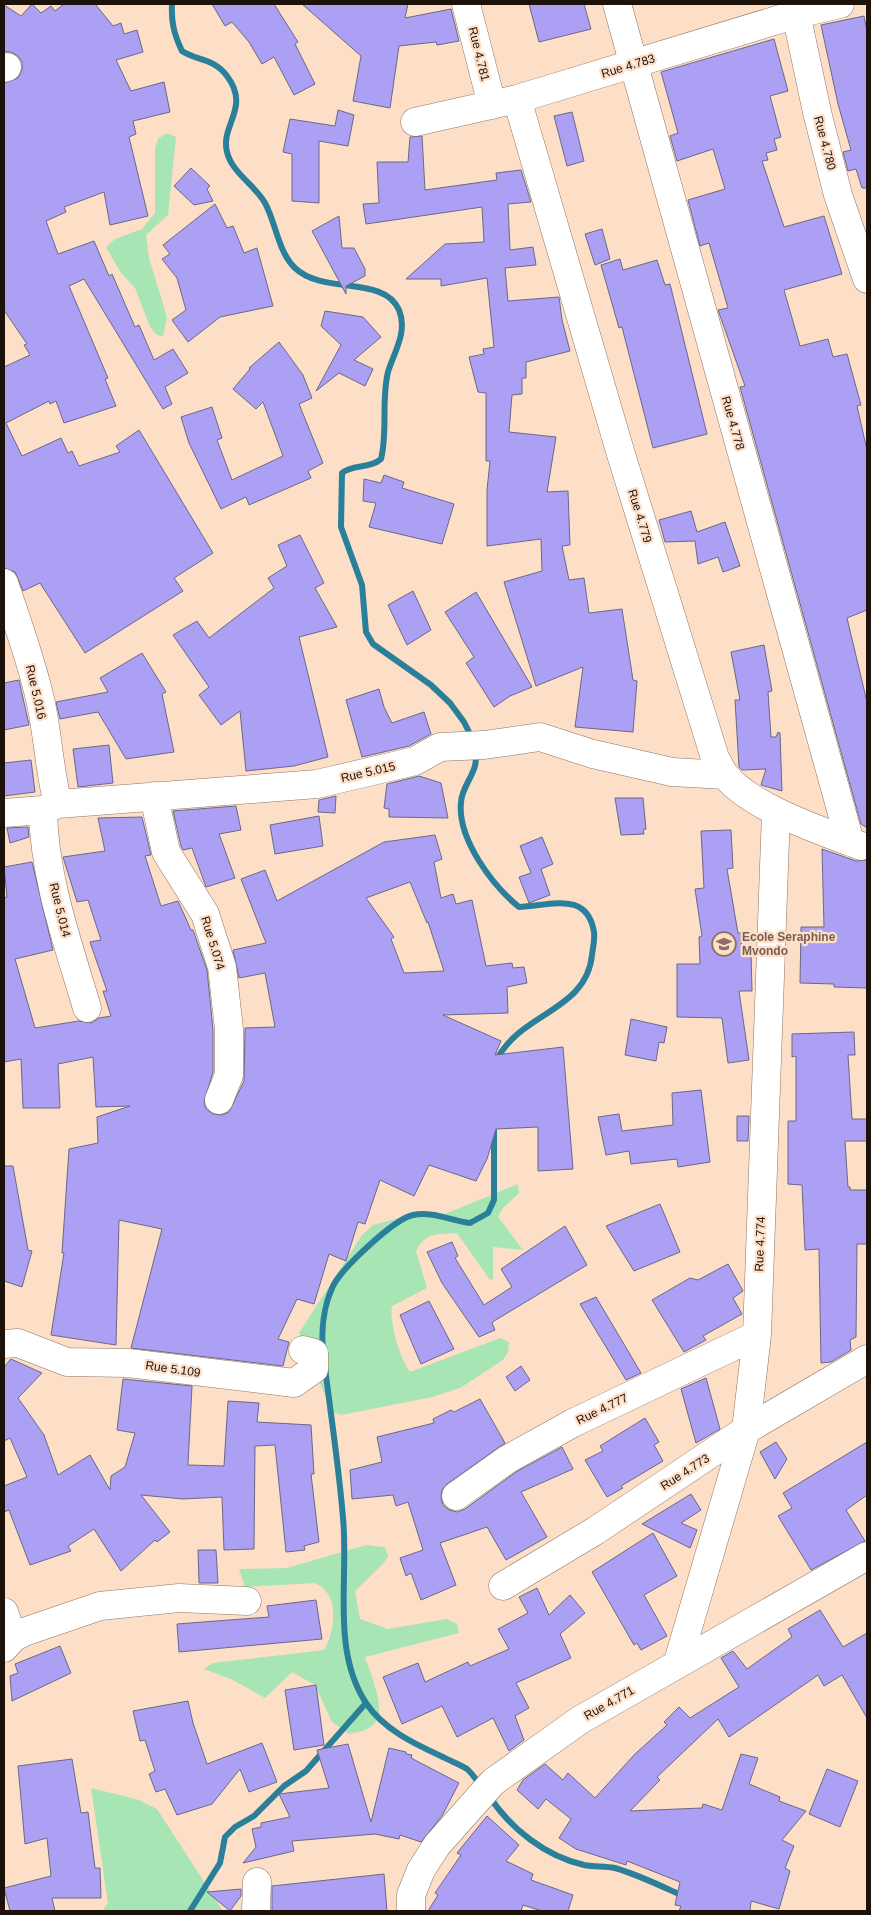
<svg xmlns="http://www.w3.org/2000/svg" width="871" height="1915" viewBox="0 0 871 1915" font-family="Helvetica,sans-serif">
	<rect width="100%" height="100%" fill="#fddec7"/>
	<path fill="#a8e5b4" d="M166 133 176 137 168 215 146 235 149 258 167 317 163 336 157 335 150 327 135 288 121 273 106 247 115 239 142 229 155 213V149L158 139Z
		M518 1184 519 1193 503 1208 498 1217 523 1250 493 1247V1279L490 1280 457 1233C438 1235 426 1231 416 1251L427 1288 392 1306C389 1322 400 1359 410 1372L500 1338 509 1342 508 1352 503 1360 460 1388 432 1397 341 1415 332 1412 299 1333 362 1235 373 1225 415 1214 440 1216Z
		M366 1545 385 1547 388 1556 383 1564 355 1591 360 1619 388 1629 447 1619 457 1624 459 1633 365 1657C370 1673 388 1712 374 1724 367 1731 358 1732 349 1734L332 1722 315 1685 292 1672 265 1698 233 1680 204 1669 213 1663 324 1650C336 1630 340 1592 314 1583L245 1587 239 1569 287 1568Z
		M91 1788 139 1800 157 1809 223 1911H102L108 1903Z"/>
	<g fill="none" stroke-linecap="round" stroke-linejoin="round">
		<path stroke="#2a809a" stroke-width="6" d="M172 4C171 22 174 34 182 51 197 61 214 58 227 76 251 108 220 125 227 152 232 173 255 185 265 203 276 223 278 252 295 268 323 295 384 275 399 310 408 332 394 352 388 372 381 400 388 431 381 459 370 469 352 464 342 473L341 527 362 585 366 632 373 644 431 685 450 703 464 722 473 740
			M475 752C480 771 462 784 461 802 457 839 493 886 519 907 550 906 587 890 594 932 595 939 593 947 592 955 586 1012 520 1012 496 1061
			M323 1350C321 1329 324 1305 333 1286 342 1268 394 1219 413 1215 433 1211 452 1221 470 1223L488 1213 494 1200V1125
			M325 1367C331 1417 339 1468 343 1518 349 1578 331 1650 366 1703 384 1730 415 1744 443 1757 450 1761 460 1764 467 1769 472 1773 477 1781 481 1786
			M489 1796C511 1829 545 1856 584 1865 594 1867 605 1866 615 1868 639 1875 661 1886 683 1896
			M190 1911 220 1863 225 1837 235 1827 254 1816 284 1786 306 1771 366 1703"/>
	</g>
	<path fill="#aba0f4" stroke="#6b6886" fill-rule="evenodd" d="M32 4 41 13 51 6 55 11 64 4H95L113 26 121 23 124 34 137 30 143 52 116 60 131 91 164 82 170 112 133 121 136 134 129 137 148 216 110 225 104 192 64 207 66 212 46 221 58 254 94 241 109 276 112 274 135 327 139 325 154 360 173 349 188 373 165 387 172 404 163 409 84 279 69 286 108 378 105 379 116 406 64 423 56 401 50 404 49 401 6 423 22 456 61 438 68 453 72 451 79 466 120 452 116 446 139 430 213 553 174 578 183 591 85 653 40 583 23 591 15 572 4 568V367L30 355 24 345 27 344 4 310V83L18 78 22 70V62L18 56 11 52H4V5L21 16Z
		M212 4H274L298 42 295 44 315 84 294 95 274 57 262 64 249 42 232 22 225 26Z
		M302 4H408L405 18 451 9 459 41 437 45 436 42 399 46 390 108 353 101 361 56Z
		M529 4H584L591 29 539 42Z
		M864 16 867 31V188H862L856 169 848 171 843 152 851 150 838 104 821 25Z
		M774 39 788 91 770 96 781 137 774 139 777 150 766 153 768 160 762 161 784 227 824 216 842 274 784 290 800 346 828 339 833 357 847 354 861 405 857 406 867 450V610L847 618 867 702V828L861 824 740 387 745 386 718 310 728 308 709 243 700 246 688 200 725 189 713 149 677 161 670 136 678 133 661 72Z
		M338 110 354 115 348 146 319 141V203L292 201V154L283 152 290 119 335 126Z
		M572 112 584 161 567 166 554 116Z
		M422 136 425 190 497 180 496 173 521 170 531 202 508 204 510 250 533 247 536 265 505 268 508 301 559 297 562 320 570 351 526 362V378H522V394L512 395 509 432 556 437 547 492 568 491 570 545 562 546 569 580 584 578 589 613 622 609 633 680 637 681 633 732 575 727 583 667 536 686 504 582 542 571 541 539 487 546V490L490 461H486V393L478 392 469 357 484 354 483 349 494 347 487 278 441 286V279H406L445 244 484 242 482 207 366 224 363 204 379 203 377 162H408L410 137Z
		M191 168 210 186 207 189 213 201 194 205 174 186Z
		M215 204 227 228 233 226 244 253 257 248 273 306 220 317 188 342 172 320 186 310 177 278 162 259 170 254 163 245Z
		M339 216 342 248H354L365 269V276L346 286V294L312 231Z
		M602 229 610 259 595 265 585 234Z
		M620 259 623 270 657 260 665 285 670 284 707 434 653 448 622 327 619 328 601 265Z
		M325 311 363 317 381 337 354 360 373 369 365 386 339 373 316 391 341 345 321 326Z
		M279 342 303 375 312 398 299 404 323 463 308 471 311 478 249 505 246 497 221 509 189 443 181 417 212 407 222 438 217 440 232 480 283 456 263 402 256 409 233 389 250 369 249 368Z
		M384 475 404 482 402 488 454 504 442 544 369 527 376 503 363 501 364 479 381 483Z
		M691 511 697 532 725 522 740 566 723 572 718 557 698 564 695 541 665 542 659 520Z
		M300 535 324 583 315 588 337 627 299 637 328 757 294 766 246 771 240 711 221 725 199 695 209 687 173 635 197 621 209 638 274 588 268 578 287 566 278 545Z
		M413 591 431 630 407 645 388 605Z
		M476 592 532 687 510 696 494 707 466 663 474 657 445 612Z
		M764 645 772 691 768 692 771 737H776L778 732 780 733 782 791 761 785 766 769 742 770 739 767 735 700H740L731 652Z
		M142 653 166 692 162 694 174 752 126 759 98 712 60 719 56 702 108 692 100 678Z
		M19 680 29 725 4 730V683Z
		M379 689 384 707 392 723 424 712 431 734 409 746 362 757 346 700Z
		M109 745 113 783 78 787 73 749Z
		M31 760 35 792 4 796V763Z
		M419 776 441 783 448 818 389 817V809L384 808 387 784Z
		M336 796 335 813 318 812 319 800Z
		M615 798H643L646 829 643 830 644 834 621 835Z
		M236 806 241 830 219 834 235 878 206 887 192 848 183 850 181 846 173 811Z
		M319 816 323 846 275 854 270 825Z
		M142 817 151 855 145 856 161 906 178 901 191 930H193L207 970 213 1030V1072L204 1102 206 1109 213 1114 222 1115 229 1112 244 1081 245 1028 275 1027 265 973 239 978 233 950 266 943 241 879 265 870 277 901 384 842 435 835 442 859 434 862 441 898 453 894 456 904 472 900 486 966 512 963 513 968 524 967 527 983 507 987 508 1013 443 1015 501 1041 495 1055 563 1047 573 1169 538 1171V1127L496 1129 487 1159 476 1181 429 1165 414 1196 380 1180 365 1224 358 1222 346 1261 329 1254 314 1304 297 1299 278 1339 289 1342 283 1366 131 1348 162 1229 119 1220 116 1345 51 1335 64 1253H62L69 1149 98 1143 97 1117 130 1106 96 1107 93 1057 58 1064 60 1108H23L21 1059 4 1062V898L7 897 4 867 32 862 53 950 15 959 35 1028 79 1021 92 1023 99 1018 111 1016 103 991H107L90 942 101 940 88 900 77 902 63 857 105 851 98 818ZM410 882 427 923 428 922 444 971 404 973 391 939 394 937 366 898Z
		M28 827 29 837 10 843 7 828Z
		M731 830 733 868 727 869 738 933H741L742 954H751L752 991H739L749 1060 728 1063 722 1018 677 1017V964H700L699 937 702 936 695 889 704 888 701 831Z
		M542 837 553 864 541 869 550 895 529 903 519 877 531 873 520 846Z
		M822 849 856 861 867 860V988L834 987V984L800 983 801 927H824Z
		M631 1019 667 1027 664 1043 659 1042 656 1061 625 1055Z
		M854 1032 855 1055H848L852 1119H867V1141H845L848 1187H850V1190H867V1244H857L856 1337 850 1340 851 1350 831 1362 821 1363 819 1249 805 1250 802 1185 788 1184V1121H796V1056L792 1057V1034Z
		M701 1090 710 1162 678 1167 677 1159 631 1164 629 1151 606 1155 598 1117 619 1114 622 1131 673 1125 672 1093Z
		M737 1116H749L748 1141H737Z
		M4 1166H13L28 1250 32 1251 22 1287 4 1281Z
		M660 1204 680 1252 634 1271 606 1226Z
		M565 1226 587 1265 494 1321 492 1323 495 1330 479 1337 442 1283 427 1252 452 1242 458 1256 455 1258 484 1305 512 1287 501 1269Z
		M728 1264 743 1291 733 1298 742 1314 703 1336 706 1340 684 1352 652 1300 690 1278 698 1280Z
		M596 1297 641 1373 626 1380 580 1304Z
		M429 1301 454 1349 421 1364 400 1315Z
		M11 1359 42 1373 18 1398 44 1435 58 1475 90 1455 110 1490 111 1476 125 1467 135 1433 117 1430 123 1379 192 1386 188 1465 224 1466 228 1401 259 1403 257 1422 311 1425 314 1474H311L319 1542 304 1546 305 1550 286 1552 275 1445 255 1446 254 1549 224 1550 222 1497 183 1499 141 1495 170 1532 157 1542 155 1540 121 1571 94 1529 68 1546 71 1551 30 1565 9 1510 4 1512V1486L27 1477 10 1438 4 1441V1367Z
		M521 1366 530 1380 515 1391 506 1377Z
		M706 1378 720 1429 696 1443 681 1389Z
		M480 1399 505 1443 447 1484 442 1490 441 1498 443 1505 449 1510 457 1512 465 1509 516 1472 562 1447 573 1469 521 1492 547 1537 506 1560 487 1527 440 1543 456 1585 421 1600 411 1573 406 1576 400 1558 423 1550 408 1502 396 1506 393 1495 352 1499 350 1470 382 1462 377 1437 434 1423 433 1419 451 1410 454 1412Z
		M645 1418 659 1442 654 1445 663 1461 621 1486 623 1488 607 1497 585 1460 603 1451 600 1446Z
		M776 1442 787 1459 775 1479 760 1452Z
		M867 1442V1495L846 1510 865 1541 811 1570 778 1516 792 1508 783 1493Z
		M691 1494 701 1510 681 1523 697 1530 690 1548 642 1524Z
		M653 1533 677 1576 644 1595 667 1636 641 1650 637 1643 634 1645 592 1572Z
		M198 1550H216L218 1583H199Z
		M537 1588 549 1615 570 1595 585 1613 560 1634 571 1658 516 1683 529 1708 515 1716 524 1740 509 1751 493 1718 457 1737 442 1706 402 1724 383 1677 418 1663 425 1682 468 1662 470 1666 509 1649 498 1629 528 1613 519 1597Z
		M316 1600 322 1639 179 1652 177 1624 269 1617 267 1606Z
		M820 1610 843 1647 867 1633V1718L842 1675 824 1686 818 1675 729 1737 718 1719 657 1777 660 1780 630 1811 702 1808 703 1804 722 1810 741 1754 758 1758 749 1784 780 1797 779 1801 806 1811 782 1840 794 1846 785 1868 790 1871 779 1909 751 1901 750 1911H679L681 1906 675 1905 680 1882 627 1861 626 1865 576 1849 559 1838 571 1819 546 1799 538 1809 517 1790 523 1780 545 1764 563 1780 568 1773 595 1798 635 1754 667 1725 664 1722 679 1707 690 1718 739 1687 721 1658 733 1651 747 1669 792 1637 788 1629Z
		M60 1646 71 1673 12 1701 10 1676 18 1673 15 1664Z
		M316 1685 324 1745 294 1750 285 1690Z
		M188 1701 193 1723 207 1764 262 1743 277 1782 249 1792 240 1769 212 1804 177 1815 165 1789 156 1792 149 1774 155 1771 145 1740 140 1741 133 1711Z
		M348 1744 371 1822 389 1748 406 1752V1754L412 1755 411 1758 459 1783 442 1816 421 1842 400 1835 399 1839 375 1834 292 1841 294 1851 243 1863 256 1847 252 1829 261 1827V1823L290 1817 279 1794 329 1788 317 1750Z
		M72 1759 81 1813 88 1812 95 1868H100L101 1898H52L55 1911H10L4 1888 51 1876 47 1838 25 1844 18 1766Z
		M827 1769 858 1781 840 1827 809 1814Z
		M487 1816 519 1845 506 1861 533 1874 531 1880 573 1895 568 1911H542L523 1905 521 1911H428L438 1895 435 1893 461 1855 457 1853Z
		M384 1874 387 1911H272V1886Z
		M241 1889V1896L230 1911 207 1892Z"/>
	<g fill="none" stroke-linecap="round" stroke-linejoin="round">
		<g stroke="#917561" stroke-width="29">
			<path id="minor" d="M466 4 492 105
				M617 4 850 842
				M794 4 817 112 838 195 867 279
				M4 68 7 67
				M517 99 620 451 715 758C718 763 721 770 725 775 751 808 822 831 861 846
				M415 122 517 99 797 14 840 4
				M4 583C17 621 31 660 40 699 48 734 49 770 58 804
				M154 796 166 852 205 914 222 967 229 1029V1075L219 1100
				M43 810C44 878 68 943 87 1008
				M4 813 43 810 58 804 317 784 415 761 440 747 484 745 540 737 593 754 672 772 725 775
				M4 1344 18 1343 67 1362 128 1363 294 1383 314 1369V1353L303 1350
				M456 1496 508 1459 573 1423 757 1335
				M503 1586 595 1531 746 1430 867 1359
				M4 1612 13 1638 4 1648
				M13 1638 24 1632 100 1606 179 1598 247 1601
				M677 1665 746 1430 757 1335 776 812
				M256 1911 257 1882
				M411 1911V1895L421 1870 437 1845 493 1782 580 1720 867 1556"/>
		</g>
		<use href="#minor" stroke="#fff" stroke-width="28"/>
	</g>
	<defs>
		<g id="school-ring" transform="scale(1.25)"><circle r="9.5" fill="#fddec7" stroke="#8d6e63" stroke-width="1.5"/><path d="M0-5L7-2L0 1L-7-2ZM-4 1L0 2.5L4 1V4Q0 6-4 4Z" fill="#8d6e63"/></g>
	</defs>
	<g fill-rule="evenodd">
		<use href="#school-ring" x="724" y="944"/>
	</g>
	<g text-anchor="middle" stroke-width="4.5" stroke-linejoin="round" paint-order="stroke">
		<g font-size="12" fill="#1c120a" stroke="#fddec7">
			<text transform="translate(479 54) rotate(76)" y="4">Rue 4.781</text>
			<text transform="translate(628 66) rotate(-17)" y="4">Rue 4.783</text>
			<text transform="translate(825 143) rotate(75)" y="4">Rue 4.780</text>
			<text transform="translate(733 423) rotate(74)" y="4">Rue 4.778</text>
			<text transform="translate(640 516) rotate(73)" y="4">Rue 4.779</text>
			<text transform="translate(36 692) rotate(77)" y="4">Rue 5.016</text>
			<text transform="translate(368 772) rotate(-13)" y="4">Rue 5.015</text>
			<text transform="translate(60 910) rotate(76)" y="4">Rue 5.014</text>
			<text transform="translate(213 943) rotate(73)" y="4">Rue 5.074</text>
			<text transform="translate(760 1244) rotate(-88)" y="4">Rue 4.774</text>
			<text transform="translate(173 1369) rotate(8)" y="4">Rue 5.109</text>
			<text transform="translate(602 1409) rotate(-26)" y="4">Rue 4.777</text>
			<text transform="translate(685 1472) rotate(-33)" y="4">Rue 4.773</text>
			<text transform="translate(609 1703) rotate(-30)" y="4">Rue 4.771</text>
		</g>
		<g font-size="12" font-weight="bold" fill="#785e54" stroke="#fddec7" text-anchor="start">
			<text x="742" y="941">Ecole Seraphine<tspan x="742" dy="14">Mvondo</tspan></text>
		</g>
	</g>
	<rect width="871" height="1915" fill="none" stroke="#1c120a" stroke-width="10"/>
</svg>
